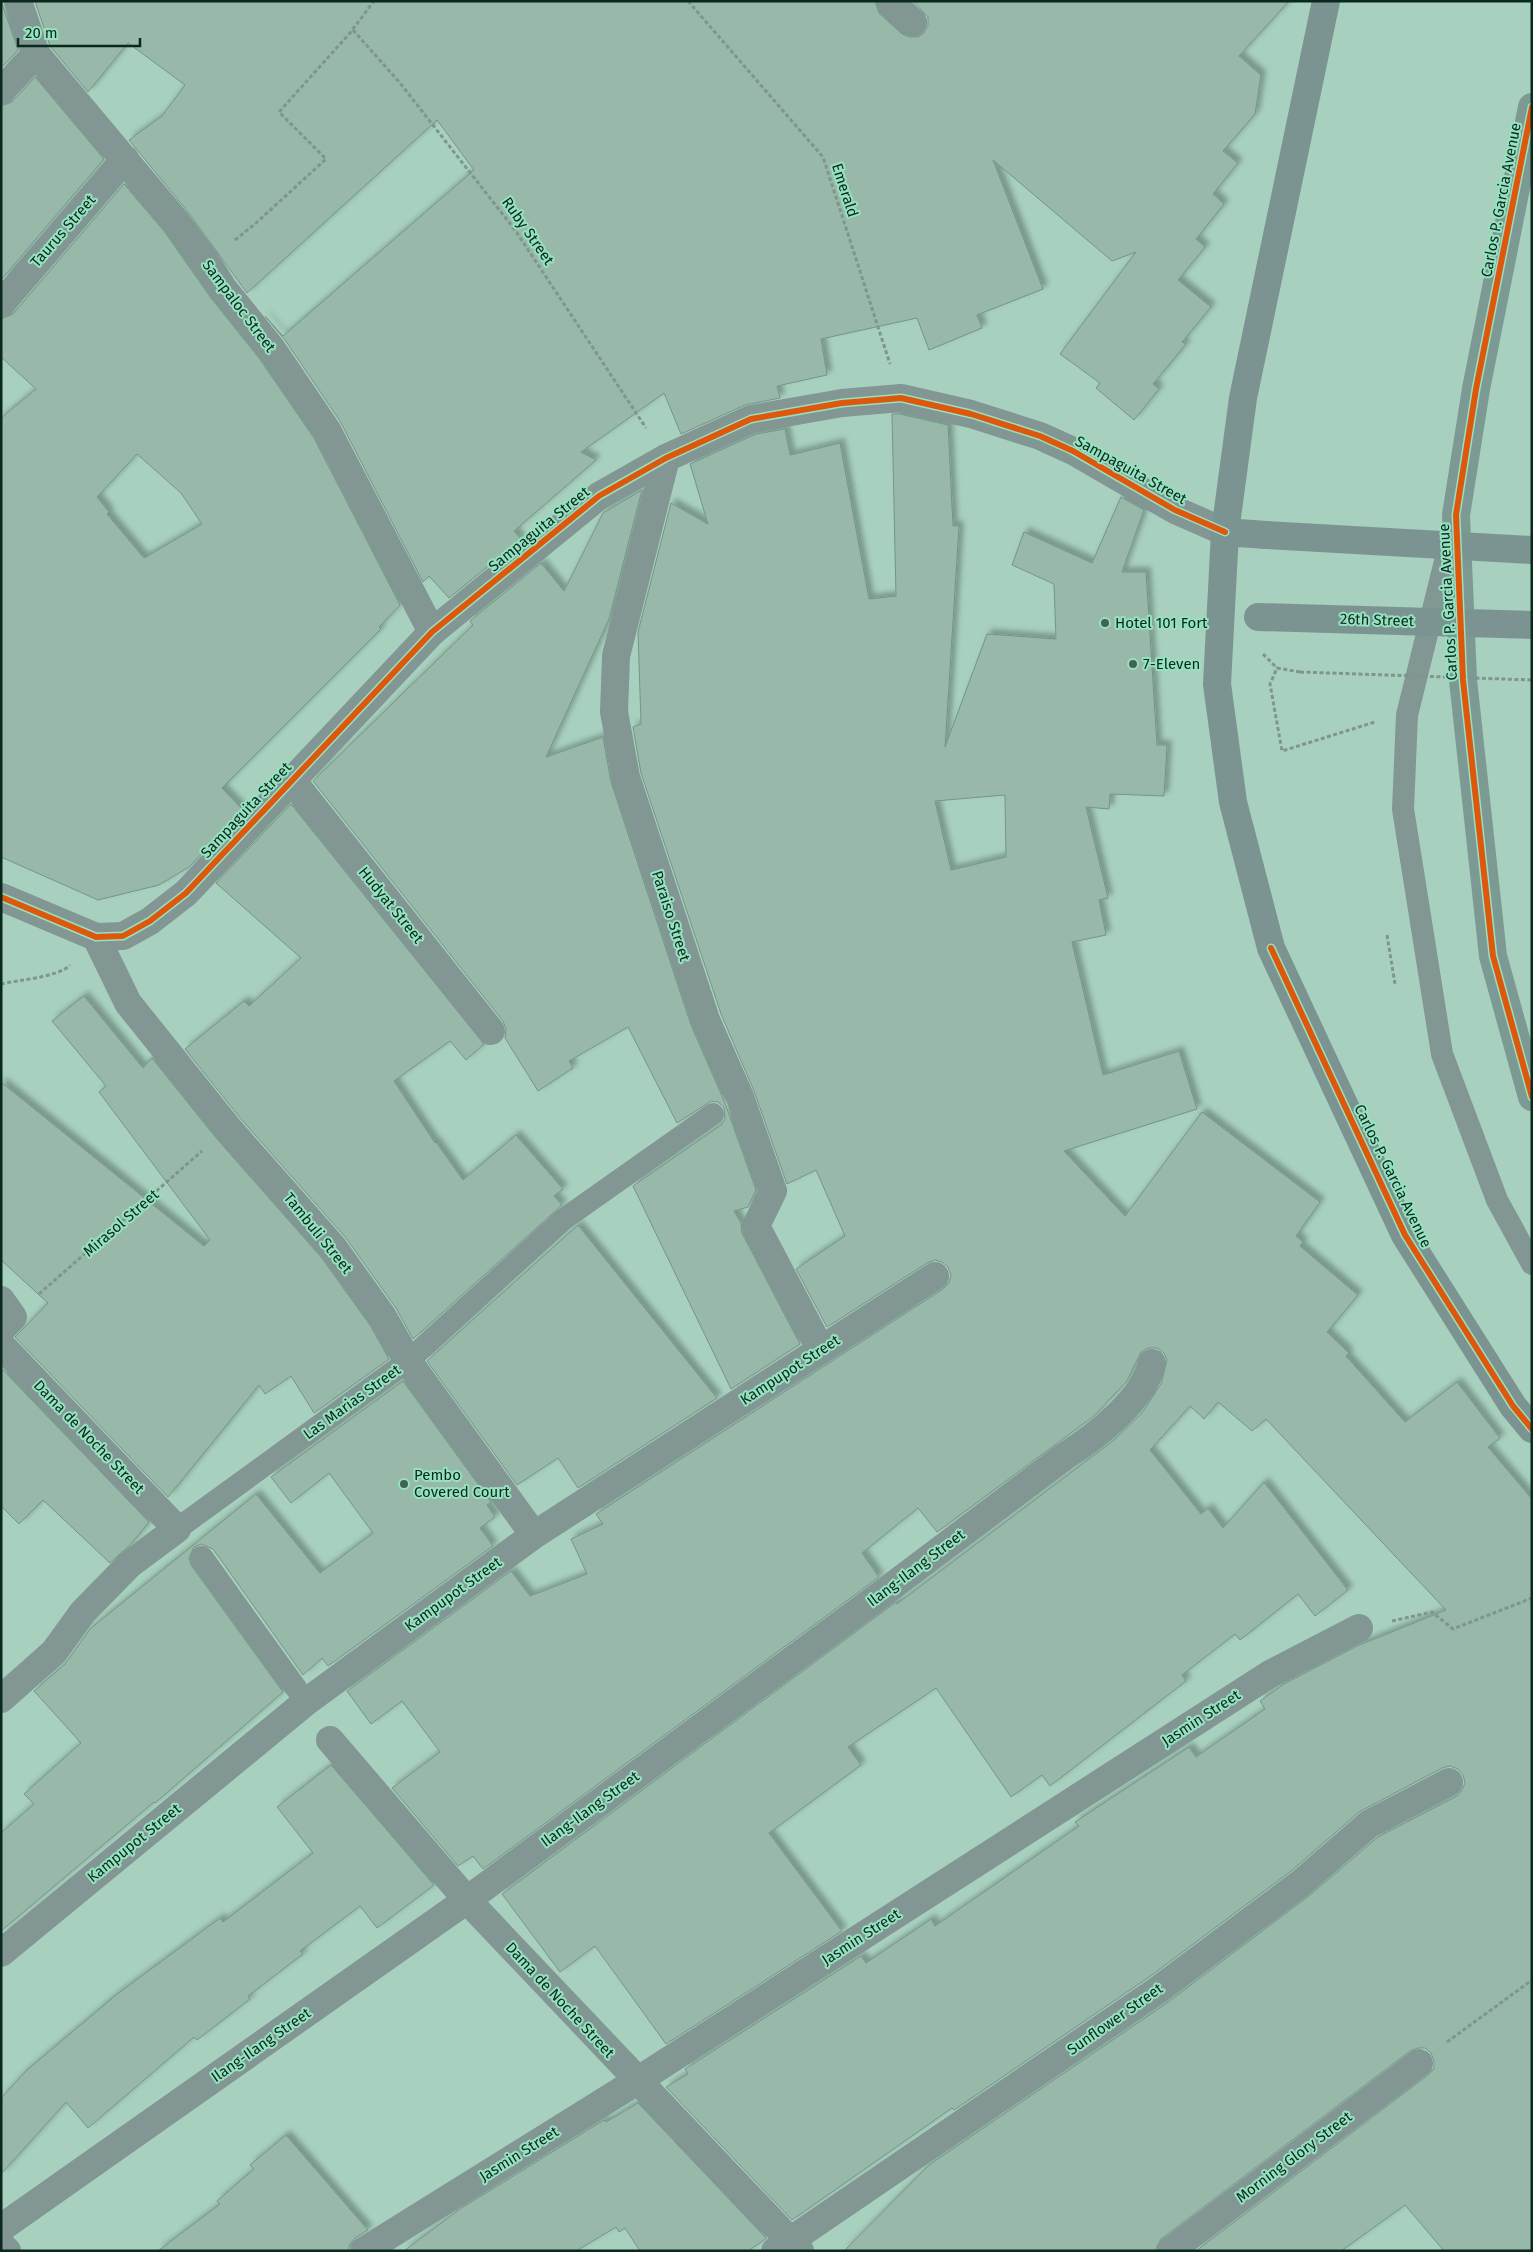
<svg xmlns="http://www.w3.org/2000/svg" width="1533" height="2252" viewBox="0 0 1533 2252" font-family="'Fira Sans',sans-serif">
	<defs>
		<filter id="shadow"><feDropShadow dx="4.5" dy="-4.5" stdDeviation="2.5" flood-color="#0004"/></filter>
	</defs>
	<rect width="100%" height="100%" fill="#a7d0be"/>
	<path fill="#98b8aa" stroke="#749587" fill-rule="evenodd" filter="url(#shadow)" d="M1 1 18 50 1 68Z
		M35 1H875L879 13 902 34 910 37H918L924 33 928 25V17L913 1H1289L1239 56 1261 75 1255 114 1223 151 1238 163 1213 194 1224 204 1196 239 1205 247 1178 280 1211 307 1182 342 1186 344 1153 384 1159 389 1134 420 1096 388 1100 383 1060 354 1136 252 1112 261 993 160 1043 289 977 315 982 328 929 350 917 318 821 339 827 375 777 386 780 398 745 405 681 434 664 393 581 452 596 460 514 531 521 539 449 598 429 576 423 582 340 421 285 340 265 316 283 336 474 170 437 120 247 293 188 212 129 140 162 116 185 85 128 43 88 92 50 46Z
		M35 77 104 159 1 280V106L12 102Z
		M124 184 164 231 211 298 259 358 314 438 400 605 379 627 381 629 222 788 243 810 189 867 159 885 98 900 1 857V418L36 389 1 357V319L13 314ZM137 454 181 493 202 524 144 558 107 514 109 512 97 497Z
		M892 414H900L948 425 953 526H959L945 747 987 634 1056 639 1054 584 1012 565 1024 532 1092 563 1121 497 1144 510 1122 572H1146L1157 745H1167L1164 796 1110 794 1109 809 1086 807 1108 898 1099 900 1106 935 1072 942 1103 1075 1179 1051 1197 1109 1064 1151 1125 1216 1202 1112 1320 1202 1296 1236 1303 1242 1300 1246 1358 1295 1327 1332 1349 1353 1346 1356 1405 1422 1457 1382 1500 1438 1488 1447 1532 1499V2251H1444L1405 2205 1341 2251H1196L1428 2075 1434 2069V2061L1431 2053 1425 2048H1418L1410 2051 1161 2239 1155 2251H844L929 2165 1167 2003 1310 1895 1378 1837 1457 1796 1462 1790 1465 1783 1463 1775 1458 1769 1450 1766 1442 1768 1359 1812 1291 1871 1149 1977 954 2110 952 2108 792 2220 666 2087 688 2074 685 2069 861 1956 866 1963 931 1919 935 1926 1079 1826 1075 1822 1189 1747 1196 1757 1265 1709 1260 1701 1284 1684 1357 1646 1446 1610 1266 1419 1252 1431 1218 1402 1204 1419 1190 1406 1150 1450 1201 1514 1208 1508 1223 1528 1264 1482 1348 1590 1315 1616 1298 1594 1240 1640 1235 1634 1182 1675 1186 1681 1050 1786 1042 1775 1011 1797 936 1688 848 1747 861 1765 769 1833 842 1931 666 2044 595 1946 560 1972 502 1894 896 1602 897 1604 1114 1440 1142 1413 1161 1384 1167 1360 1164 1353 1157 1348H1148L1141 1352 1127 1381 1094 1416 937 1532 918 1508 862 1553 879 1577 483 1869 473 1856 458 1866 392 1788 440 1752 402 1701 371 1724 347 1691 511 1571 530 1596 587 1574 571 1539 603 1524 596 1514 943 1289 949 1283 951 1275 948 1267 942 1262 935 1260 927 1263 827 1327 796 1269 845 1236 816 1170 787 1184 754 1091 721 1014 641 773 633 727 641 724 638 632 671 503 708 524 690 464 756 434 785 429 790 455 840 443 869 599 896 596ZM1005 795 1006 857 951 870 935 801Z
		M642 490 609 619 546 757 603 737 611 782 691 1025 725 1103 756 1190 748 1207 734 1211 741 1223 742 1233 800 1344 731 1389 633 1186 721 1125 725 1119 724 1107 718 1102 711 1101 677 1123 628 1027 569 1061 573 1068 538 1091 505 1038 506 1029 503 1021 313 781 473 625 470 621 541 563 564 591 603 513Z
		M291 804 484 1044 466 1060 450 1041 394 1081 435 1143 436 1142 463 1180 516 1135 563 1189 554 1196 562 1205 413 1339 396 1308 346 1238 241 1119 185 1049 244 1001 249 1006 301 958 216 883Z
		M84 996 143 1068 152 1058 217 1139 321 1257 370 1325 389 1359 314 1413 291 1376 265 1394 259 1385 168 1497 15 1337 48 1303 1 1260V1082L204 1246 210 1240 99 1092 106 1086 52 1021Z
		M578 1225 717 1398 578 1488 558 1458 517 1485 427 1361Z
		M1 1368 149 1522 131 1544 110 1563 43 1500 19 1524 1 1506Z
		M403 1381 491 1502 487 1505 495 1517 480 1528 493 1546 328 1666 322 1658 303 1675 213 1549 201 1544 194 1547 189 1558 191 1565 283 1692 155 1803 154 1802 1 1931V1833L34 1804 24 1794 81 1743 34 1691 65 1664 90 1629 256 1494 320 1573 373 1533 329 1473 291 1503 271 1477Z
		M331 1765 434 1885 377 1928 360 1906 300 1951 303 1954 248 1996 250 1999 197 2040 194 2037 88 2128 66 2102 1 2174V2098L26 2071 116 1995 220 1918 223 1922 313 1853 277 1807Z
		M638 2103 766 2238 764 2240 748 2251H640L625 2228 619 2232 616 2227 576 2251H404L460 2209 604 2120 606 2122Z
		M286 2135 368 2230 355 2238 350 2244 348 2251H158L220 2204 217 2201 254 2169 250 2165Z"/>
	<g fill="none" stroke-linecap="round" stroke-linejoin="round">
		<path stroke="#7f9590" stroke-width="3" stroke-dasharray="4 2.5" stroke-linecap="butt" d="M688 1 823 157 890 364
			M353 30 400 83 515 230 646 428
			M235 240 256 223 326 159 279 112 350 33 374 1
			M1263 654 1277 668
			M1300 672 1277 668 1270 684 1282 751 1375 722
			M1387 935 1395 984
			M1 984C18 980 59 977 70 965
			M39 1294 202 1151
			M1392 1621 1432 1612 1453 1629 1532 1598
			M1447 2042 1532 1980"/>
		<path stroke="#829694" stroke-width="22" d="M1452 533 1407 715 1403 809 1442 1054 1497 1200 1532 1264
			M177 1529 408 1361 564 1219 713 1114
			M202 1557 306 1702"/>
		<path stroke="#829694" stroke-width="28" d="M18 1 36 54 176 221 206 261 223 288 272 349 327 430 432 632
			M890 1 913 22
			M1 91 36 54
			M1 304 125 159
			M666 458 616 656 614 712 626 777 706 1020 740 1097 773 1191 756 1226 821 1350
			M291 779 491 1031
			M96 937 128 1003 229 1129 333 1247 383 1317 408 1361 534 1535
			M1 1300 13 1317 1 1330
			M1 1345 177 1529 130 1564 83 1612 54 1652 1 1699
			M330 1740 467 1900 800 2251
			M1 1953 306 1702 534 1535 935 1276
			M1 2228 467 1900 879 1596 1065 1456C1095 1437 1145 1399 1152 1363
			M364 2251 637 2081 1270 1674 1359 1628
			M775 2251 1158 1990 1301 1883 1369 1824 1449 1782
			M1170 2251 1419 2063"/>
		<path stroke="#829694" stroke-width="28" d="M1 897 96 937 123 936 150 921 186 893 432 632 599 496 666 458 751 419 842 403 901 398 971 414 1040 436 1073 451 1175 510 1225 532
			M1 2245 7 2251"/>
		<path stroke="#7c9491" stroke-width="28" d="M1326 1 1243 398 1225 532 1217 684 1233 802 1271 948 1405 1235 1513 1406 1532 1429
			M1225 532 1266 535"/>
		<path stroke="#7d9993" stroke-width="28" d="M1532 107 1476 389 1456 515 1463 680 1493 956 1532 1097"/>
		<path stroke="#7f9590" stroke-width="3" stroke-dasharray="4 2.5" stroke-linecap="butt" d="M1300 672 1532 680"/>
		<path stroke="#7c9491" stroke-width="28" d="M1266 535 1532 550
			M1258 617 1532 625"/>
		<g stroke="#96e1c0" stroke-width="9">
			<path id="cycleway" d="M1532 107 1476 389 1456 515 1463 680 1493 956 1532 1097
				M1 897 96 937 123 936 150 921 186 893 432 632 599 496 666 458 751 419 842 403 901 398 971 414 1040 436 1073 451 1175 510 1225 532
				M1271 948 1405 1235 1513 1406 1532 1429"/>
		</g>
		<use href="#cycleway" stroke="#dd570d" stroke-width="6"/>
	</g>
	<g fill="#406355" stroke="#96e1c0" stroke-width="2">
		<circle cx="1105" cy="623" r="5"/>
		<circle cx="1133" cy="664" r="5"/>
		<circle cx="404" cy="1484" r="5"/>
	</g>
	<g text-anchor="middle" stroke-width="4" stroke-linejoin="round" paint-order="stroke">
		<g font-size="15" fill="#09291d" stroke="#96e1c0">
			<text transform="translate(845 190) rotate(72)" y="5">Emerald</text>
			<text transform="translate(1501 200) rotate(-79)" y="5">Carlos P. Garcia Avenue</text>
			<text transform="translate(63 231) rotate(-49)" y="5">Taurus Street</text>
			<text transform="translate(528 231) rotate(55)" y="5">Ruby Street</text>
			<text transform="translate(239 306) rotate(53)" y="5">Sampaloc Street</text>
			<text transform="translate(1131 470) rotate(29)" y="5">Sampaguita Street</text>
			<text transform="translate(539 529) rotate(-39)" y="5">Sampaguita Street</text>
			<text transform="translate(1448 602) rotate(-93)" y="5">Carlos P. Garcia Avenue</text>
			<text transform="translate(1377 620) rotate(2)" y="5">26th Street</text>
			<text transform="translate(246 810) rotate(-47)" y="5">Sampaguita Street</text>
			<text transform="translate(391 905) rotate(51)" y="5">Hudyat Street</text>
			<text transform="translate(671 916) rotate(72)" y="5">Paraiso Street</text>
			<text transform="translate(1393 1176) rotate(64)" y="5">Carlos P. Garcia Avenue</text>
			<text transform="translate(121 1223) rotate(-41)" y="5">Mirasol Street</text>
			<text transform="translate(318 1233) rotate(51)" y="5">Tambuli Street</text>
			<text transform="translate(790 1370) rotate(-33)" y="5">Kampupot Street</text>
			<text transform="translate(352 1402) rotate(-36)" y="5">Las Marias Street</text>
			<text transform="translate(89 1437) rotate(46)" y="5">Dama de Noche Street</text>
			<text transform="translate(916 1568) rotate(-37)" y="5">Ilang-Ilang Street</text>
			<text transform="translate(453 1594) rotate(-36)" y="5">Kampupot Street</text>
			<text transform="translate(1201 1718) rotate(-33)" y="5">Jasmin Street</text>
			<text transform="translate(590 1809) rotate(-36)" y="5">Ilang-Ilang Street</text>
			<text transform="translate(134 1843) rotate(-39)" y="5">Kampupot Street</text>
			<text transform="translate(861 1937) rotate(-33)" y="5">Jasmin Street</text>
			<text transform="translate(560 2000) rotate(47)" y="5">Dama de Noche Street</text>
			<text transform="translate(1115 2019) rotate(-35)" y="5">Sunflower Street</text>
			<text transform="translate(261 2045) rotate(-35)" y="5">Ilang-Ilang Street</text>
			<text transform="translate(519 2154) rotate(-32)" y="5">Jasmin Street</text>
			<text transform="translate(1294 2157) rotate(-37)" y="5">Morning Glory Street</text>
		</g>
		<g font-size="15" fill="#09291d" stroke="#96e1c0" text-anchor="start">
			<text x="1115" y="628">Hotel 101 Fort</text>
			<text x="1143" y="669">7-Eleven</text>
			<text x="414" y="1480">Pembo<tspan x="414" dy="17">Covered Court</tspan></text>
		</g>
	</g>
	<rect width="1533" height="2252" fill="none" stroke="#09291d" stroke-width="5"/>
	<path d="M18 38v8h122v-8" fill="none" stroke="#09291d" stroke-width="2.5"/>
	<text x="25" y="38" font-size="15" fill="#09291d" stroke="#96e1c0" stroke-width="4" paint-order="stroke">20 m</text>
</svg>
